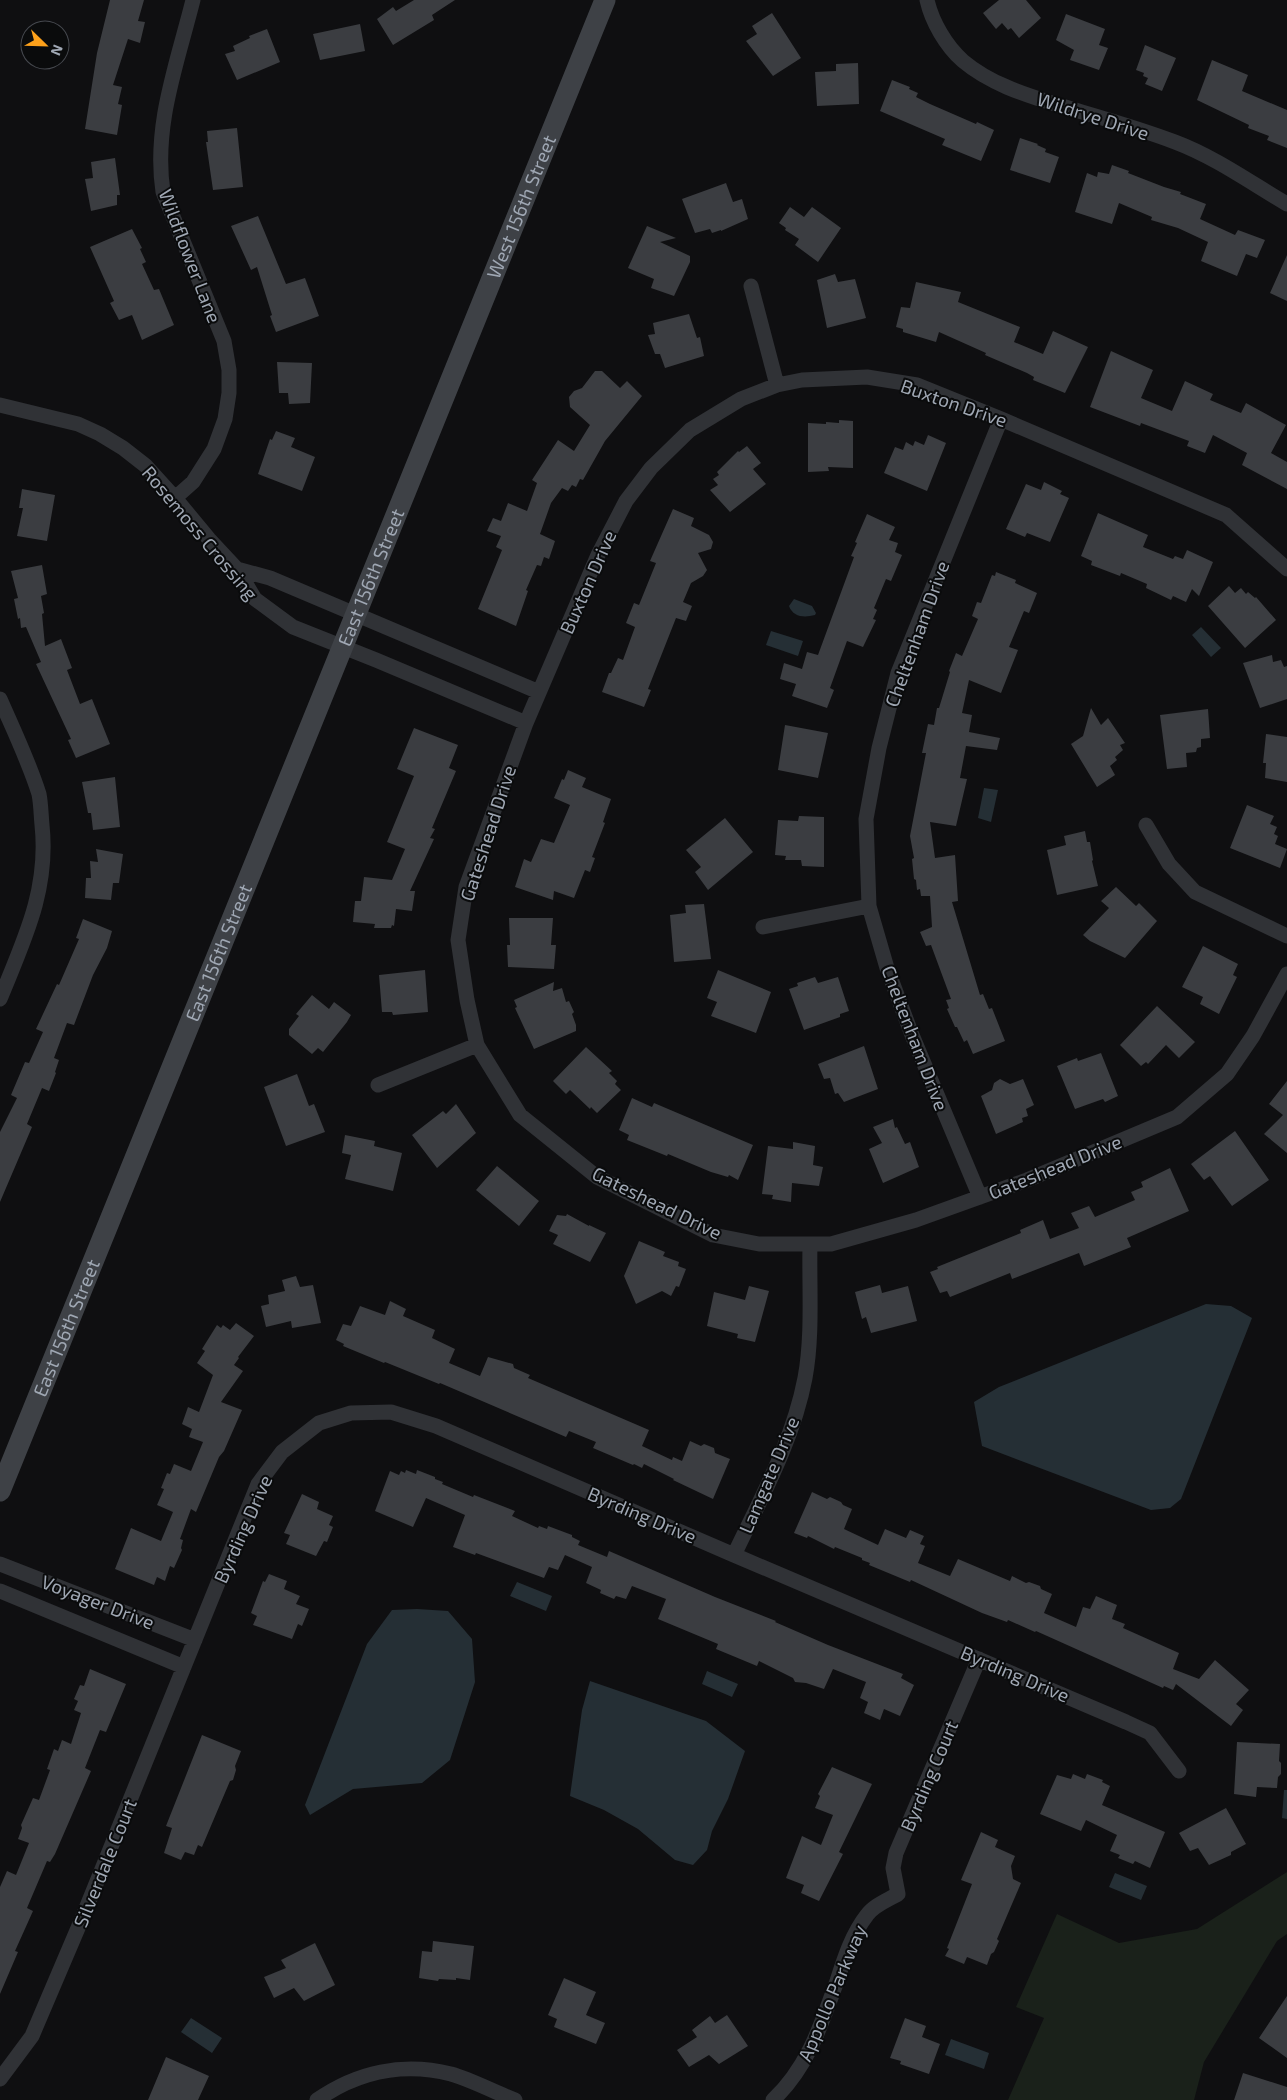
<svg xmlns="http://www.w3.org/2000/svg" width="1287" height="2100" viewBox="0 0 1287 2100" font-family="'Exo 2',sans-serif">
	<rect width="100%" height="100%" fill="#0f0f11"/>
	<path fill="#1a211a" d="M1287 1872V1934L1277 1941 1204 2062 1194 2100H1008L1044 2018 1016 2007 1057 1914 1119 1943 1197 1929Z"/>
	<path fill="#252f35" d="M794 599 812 606 816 613 815 615C804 618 793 617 789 606Z
		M1201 627 1221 648 1211 657 1192 635Z
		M771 631 803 641 798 656 766 645Z
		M984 788 998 790 991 822 978 818Z
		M1206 1304 1231 1306 1252 1318 1181 1499 1170 1508 1151 1510 982 1446 974 1402 999 1387Z
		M517 1582 552 1596 546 1611 510 1596Z
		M417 1609 448 1611 472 1639 475 1682 450 1760 422 1783 353 1789 310 1815 305 1805 367 1644 392 1610Z
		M707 1671 738 1684 732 1697 702 1684Z
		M590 1681 706 1721 745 1751 728 1799 712 1831 707 1850 693 1865 675 1860 638 1829 604 1810 570 1796 582 1710Z
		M1284 1790H1287V1819L1282 1818Z
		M1115 1873 1147 1886 1141 1900 1109 1887Z
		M191 2018 222 2038 212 2053 181 2032Z
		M951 2039 989 2053 984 2069 945 2055Z"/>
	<path fill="#3b3d41" d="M110 0H144L138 21 145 22 140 43 128 39 113 85 122 87 118 104 122 105 117 135 85 129 97 53Z
		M414 0H455L432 15 434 20 393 45 377 19 393 7 396 11Z
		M999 0H1026L1041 18 1019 38 1011 28 1008 30 1002 23 996 29 983 13Z
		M772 13 801 58 773 76 746 41 757 34 752 26Z
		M1066 14 1105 29 1099 45 1108 48 1099 70 1070 60 1074 50 1056 40Z
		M360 24 365 51 320 60 313 34Z
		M267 29 280 62 237 80 225 54 235 51 233 46 250 38 249 36Z
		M1145 45 1176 58 1162 91 1145 84 1148 78 1143 76 1144 73 1136 70Z
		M1212 60 1248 75 1242 91 1287 110V148L1267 140 1269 136 1248 128 1249 125 1197 100Z
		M858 63 859 104 817 106 815 72 836 71V64Z
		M892 80 910 87 909 89 918 93 916 97 930 104 976 124 977 122 994 130 981 161 942 145 945 139 880 111Z
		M237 128 243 187 213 190 206 142H208L207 131Z
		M1020 138 1038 144 1037 145 1046 149 1045 152 1059 157 1050 183 1010 170Z
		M115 158 120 195H117V205L91 211 85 179 93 178 91 162Z
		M1112 165 1129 171 1128 173 1164 187 1181 192 1180 194 1206 204 1200 219 1235 235 1238 230 1265 240 1257 258 1246 254 1237 276 1201 261 1208 242 1178 228 1151 220 1152 217 1119 203 1112 224 1075 212 1087 173 1097 177 1098 172 1109 174Z
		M726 183 733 202 742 199 748 219 721 231V230L712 233 710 229 695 233 682 199Z
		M790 207 804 217 812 207 841 228 818 262 795 245 799 239 785 230 786 228 779 223Z
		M258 216 286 284 305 278 319 316 276 332 270 316 272 315 257 267 251 270 231 226Z
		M647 226 676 238 660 242 690 256V262L674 296 651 288 654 279 628 268Z
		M132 229 142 248 140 249 146 262 142 264 154 290 159 289 174 325 142 340 132 315 119 320 110 303 114 301 90 247Z
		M1287 255V301L1270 293Z
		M835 274 838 282 855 279 866 318 827 328 817 280Z
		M916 282 961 292 958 302 1020 327 1014 342 1043 354 1053 331 1088 347 1065 393 1033 380 1034 377 1027 373 985 355 986 353 939 332 936 342 903 332V329L896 327 901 307 910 308Z
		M689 314 697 338 700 337 704 356 665 368 660 354H655L648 335 655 334 653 323Z
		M1111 351 1153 370 1141 398 1172 411 1185 381 1213 394 1210 400 1241 413 1246 403 1286 425 1271 453 1287 462V489L1242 465 1247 453 1213 435 1205 453 1187 446 1189 441 1141 423 1140 426 1090 407Z
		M277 362 312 363 310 403 289 404 288 393H279Z
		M595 371H602L620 388 627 381 642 396 605 441 583 480 580 479 576 487 572 485 568 491 562 488 551 503 540 534 555 541 549 559 544 557 541 566 537 565 526 590 528 591 516 626 478 609 502 550 496 547 501 536 487 531 493 518 501 521 508 503 527 511 537 483 532 480 558 440 574 451 590 425 570 407 569 397 574 391 582 388Z
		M839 420 853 421V468L828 467 829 471 808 472V423L826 424V422L839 423Z
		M276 431 295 438 291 447 315 457 302 491 258 474 270 439 272 440Z
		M928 435 946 443 927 491 884 473 895 447 903 450 906 442 913 446 915 441 924 445Z
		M747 446 761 463 753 469 766 484 730 512 710 490 718 485 713 479 719 475 717 472 738 451 739 452Z
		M1044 482 1062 491 1060 494 1069 498 1050 542 1027 533 1025 537 1006 529 1026 484 1041 490Z
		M22 489 55 495 47 541 17 536 23 508H19Z
		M673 509 694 518 691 526 709 535 713 542 711 549 698 553 707 570 703 576 691 583 683 602 692 606 686 621 676 618 648 689 651 690 644 707 602 692 609 673H611L618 658 623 660 635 627 626 623 634 603 639 605 656 563 650 561Z
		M1098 513 1148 535 1143 547 1173 559 1175 556 1183 559 1187 550 1213 562 1199 596 1192 589 1186 602 1173 596 1171 600 1146 588 1147 584 1121 573 1120 576 1091 565 1092 561 1081 556Z
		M867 514 895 527 889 540 898 543 895 552 902 555 891 581 886 579 874 608 877 610 873 619 876 620 863 647 847 641 830 688 834 690 827 708 792 696 796 684 780 679 784 663 802 669 807 652 818 655 854 557 851 556 857 543 855 542Z
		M42 565 47 594 41 596 44 613 42 614 45 646 61 639 72 668 67 670 80 704 92 699 110 744 76 758 68 740 71 739 36 664 41 662 26 627 21 628 20 618 18 619 14 599 18 598 11 571Z
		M996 572 1016 580 1015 583 1037 593 1029 613 1024 611 1009 647 1018 650 1001 693 969 680 962 713 972 715 969 732 1000 738 997 750 966 746 960 778 967 779 956 826 930 822 935 858 955 855 958 901 952 902 980 995 983 994 989 1009 992 1008 1005 1041 973 1054 967 1040 964 1042 957 1027H955L947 1009 949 1008 946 1000 951 999 931 945 926 946 920 932 932 927 930 896H921L920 889 917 890 916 880 914 879 912 859 914 858 910 836 926 753H922L928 724 934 725 937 708H939L950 672 949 671 956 653 962 656 978 619 972 616 977 602 981 603 992 575 995 576Z
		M1229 586 1235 593 1241 588 1246 594 1248 592 1255 598 1256 597 1276 620 1245 648 1208 606Z
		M1272 655 1273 662 1281 660 1284 667 1287 666V699L1260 708 1243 663Z
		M1091 708 1101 725 1108 718 1125 743 1120 745 1123 750 1115 757 1117 760 1110 766 1115 775 1097 787 1071 744 1083 736Z
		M1208 709 1210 738 1201 739V747L1197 748 1196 752 1186 753 1187 767 1167 769 1160 715Z
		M785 725 828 733 818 778 778 770Z
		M414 728 458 745 449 768 456 771 432 828 435 829 430 838 434 839 410 891H415L412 911 396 909 394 926 392 925 391 928H374L375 924 353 922 355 901H361L364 877 392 880 405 849 387 842 414 776 397 769Z
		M1266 734 1287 737V782L1265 778 1266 763H1263Z
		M568 770 586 778 582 787 611 799 603 822 605 823 592 857 595 858 590 872 585 870 574 898 554 891 553 900 515 887 524 859 531 862 541 839 554 843 570 805 554 798 562 779 564 780Z
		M115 777 120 827 93 830 91 813H88L82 782Z
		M1247 805 1274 816 1270 824 1277 827 1274 834 1278 836 1275 844 1287 849 1280 868 1230 848Z
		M799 816 824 817V867L802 866 801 860H785L786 856 775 855 778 820 798 821Z
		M725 818 753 852 708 890 695 872 701 867 686 850Z
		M1085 831 1087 842H1090L1093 860 1092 861 1098 886 1057 895 1047 850 1066 845 1064 836Z
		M96 849 123 854 119 883H113L111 900 85 898 86 878H91L90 861 98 862Z
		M1116 887 1136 906 1139 903 1157 921 1125 958 1090 941 1083 935 1109 908 1101 901Z
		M704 904 711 959 674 962 670 915 686 913 685 905Z
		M509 918H553L551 945H556L554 969 508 967 507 945H510Z
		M83 919 112 931 107 948 93 975 74 1025 67 1023 54 1058 59 1060 55 1072 56 1073 49 1091 42 1088 27 1124 32 1127 0 1202V1132L17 1098 11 1095 25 1062 29 1063 43 1032 36 1029 57 984 59 985 79 939 76 938Z
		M1203 946 1238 964 1233 975 1237 977 1219 1014 1200 1004 1203 997 1182 987Z
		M425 970 428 1012 393 1015 392 1012H382L379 975Z
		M718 970 771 992 756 1033 711 1016 717 1002 707 998Z
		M815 977 818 983 838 977 849 1011 840 1014V1017L804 1030 789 989 798 986 797 983Z
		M554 982 553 991 562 988 566 1002 569 1001 574 1012 572 1014 576 1025V1031L534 1049 515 1008 517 1007 514 1000Z
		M312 995 329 1009 334 1002 351 1015 347 1022 323 1052 318 1048 312 1054 289 1035V1029L299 1016 296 1014Z
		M1157 1006 1195 1042 1179 1058 1166 1045 1148 1064 1146 1062 1141 1066 1120 1045Z
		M864 1046 878 1089 844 1102 838 1093 835 1094 830 1078 824 1079 818 1064Z
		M586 1047 612 1071 609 1073 617 1081 615 1084 621 1090 597 1113 591 1107 590 1109 570 1090 566 1094 553 1081Z
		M1101 1053 1118 1096 1105 1102 1103 1099 1075 1109 1057 1066 1077 1058 1078 1061Z
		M297 1074 309 1106 314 1104 325 1132 286 1146 264 1087Z
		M1000 1079 1010 1084 1023 1079 1034 1105 1026 1109 1028 1116 1022 1118 1023 1122 996 1134 981 1096 992 1090 994 1083Z
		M1287 1081V1153L1264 1134 1283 1115 1269 1104Z
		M632 1098 652 1107 654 1103 753 1145 738 1180 729 1175 728 1177 711 1172 668 1154 667 1156 627 1140 629 1135 619 1130Z
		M456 1104 476 1133 437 1168 412 1135 443 1111 446 1114Z
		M893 1119 895 1128 897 1127 905 1144 910 1142 919 1167 883 1183 869 1149 882 1143 873 1127Z
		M1235 1131 1269 1180 1232 1206 1210 1176 1204 1180 1191 1164Z
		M345 1135 375 1141 374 1146 402 1153 393 1191 345 1179 351 1155 342 1153Z
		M793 1142 815 1146 813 1165 823 1167 819 1186 792 1183 791 1202 772 1199 773 1195 762 1194 768 1146 793 1149Z
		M497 1166 539 1201 519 1226 476 1190Z
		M1170 1168 1189 1211 1127 1238 1131 1247 1084 1266 1079 1253 1012 1279 1010 1273 950 1297 947 1291 940 1293 930 1272 938 1269 937 1267 1021 1233 1020 1230 1043 1220 1050 1239 1079 1228 1071 1213 1089 1206 1095 1217 1135 1200 1131 1192 1143 1187 1141 1182Z
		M567 1214 589 1226V1225L606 1233 590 1262 553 1244 558 1235 549 1231 557 1215 566 1216Z
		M639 1241 665 1252 663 1256 679 1262 678 1266 686 1269 679 1287 676 1286 671 1296 662 1291 636 1304 624 1276Z
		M296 1276 300 1287 313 1285 321 1323 292 1328 291 1321 266 1327 261 1306 269 1304 268 1295 285 1291 282 1280Z
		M880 1285 882 1293 908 1286 917 1321 871 1333 866 1317 862 1319 855 1292Z
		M749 1286 769 1291 755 1342 737 1338 738 1334 707 1326 714 1292 745 1300Z
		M390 1301 406 1309 403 1316 435 1330 432 1338 455 1349 449 1363 480 1376 488 1357 513 1364 514 1368 530 1375 528 1378 649 1430 642 1446 672 1460 673 1457 682 1461 690 1441 701 1446 704 1444 714 1448 715 1453 730 1459 713 1499 673 1480 674 1479 644 1464 642 1468 634 1464 633 1465 593 1448 596 1442 569 1431 566 1437 440 1383 439 1384 385 1362 384 1363 343 1346 344 1344 336 1340 343 1324 351 1326 360 1306 385 1315Z
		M236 1323 254 1336 238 1357 239 1358 234 1365 243 1371 221 1402 242 1410 224 1451 219 1457 196 1512 191 1509 180 1539 183 1540 181 1548 182 1550 174 1568 170 1566 165 1581 157 1577 154 1585 115 1569 131 1528 161 1541 173 1512 157 1505 164 1489 161 1488 167 1473 170 1474 174 1464 191 1471 203 1442 189 1437 192 1429 182 1424 188 1407 199 1412 213 1375 197 1363 205 1351 202 1349 217 1325 221 1328 223 1325 230 1330Z
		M406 1470 416 1474 417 1470 435 1477V1479L443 1482 442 1484 473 1497 474 1495 515 1511 512 1516 538 1528 539 1526 547 1529 548 1526 572 1535V1537L580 1541 578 1545 607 1557 609 1551 715 1597 776 1621 775 1622 828 1645 903 1674 901 1678 914 1685 900 1716 884 1709 880 1720 864 1713 868 1702 860 1698 866 1682 833 1669 824 1689 806 1683 795 1682 793 1678 759 1661 757 1666 716 1649 718 1644 658 1619 666 1599 632 1586 626 1599 616 1596 614 1599 600 1593 601 1590 586 1583 592 1567 565 1555 558 1570 549 1567 544 1578 476 1553 475 1555 453 1547 465 1515 426 1498 413 1527 375 1511 390 1471 399 1475 401 1471 405 1473Z
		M812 1492 827 1499 830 1497 841 1502 843 1505 852 1509 844 1529 878 1545 885 1529 906 1538 910 1530 924 1536 920 1544 925 1546 918 1563 950 1576 958 1559 1010 1581 1012 1576 1026 1583 1029 1582 1040 1586 1041 1589 1052 1594 1044 1613 1076 1627 1083 1607 1090 1609 1096 1596 1117 1605 1112 1619 1125 1624 1123 1628 1179 1653 1173 1669 1199 1679 1215 1660 1249 1690 1236 1704 1243 1710 1231 1726 1176 1684 1173 1690 1164 1686 1163 1688 1036 1631 1035 1632 1008 1620 1007 1622 982 1613 911 1580 910 1582 869 1565 870 1563 862 1560V1558L835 1547 834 1549 808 1536 807 1538 794 1533Z
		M302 1494 319 1502 317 1509 333 1516 329 1525 333 1527 327 1542 324 1541 316 1556 286 1544 290 1535 284 1533Z
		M269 1574 287 1581 284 1589 300 1596 296 1604 309 1609 302 1626 298 1624 292 1639 253 1625 257 1616 251 1613 263 1581 265 1582Z
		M90 1669 126 1684 106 1732 100 1730 85 1768 91 1771 55 1854 50 1862 47 1861 27 1908 33 1911 15 1951 18 1952 0 1994V1887L7 1871 16 1875 29 1843 18 1839 22 1828 21 1825 33 1798 39 1800 50 1770 47 1769 54 1749 58 1751 62 1740 71 1744 81 1713 74 1710 78 1701 74 1699 80 1685 84 1686Z
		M202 1735 241 1751 235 1766 236 1770 233 1780 230 1781 202 1847 198 1845 194 1855 185 1852 181 1860 164 1853 172 1828 166 1826Z
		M1237 1742 1280 1744 1279 1761 1281 1763V1774L1278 1777 1277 1788 1257 1787 1256 1797 1234 1794Z
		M832 1767 872 1784 839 1852 843 1854 819 1901 801 1893 804 1885 786 1878 802 1836 821 1845 833 1815 815 1808 820 1796 818 1794Z
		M1073 1774 1085 1779 1087 1774 1103 1780 1102 1782 1110 1786 1102 1805 1165 1832 1150 1868 1135 1861 1133 1864 1118 1858 1120 1855 1110 1851 1117 1835 1086 1820 1081 1831 1040 1814 1057 1775 1071 1779Z
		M1226 1808 1246 1844 1231 1852V1855L1209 1865 1198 1848 1190 1851 1179 1833Z
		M981 1832 998 1840 995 1847 1015 1856 1011 1866 1013 1879 1021 1883 997 1939 999 1941 994 1952 991 1954 987 1965 967 1957 964 1964 945 1956 949 1949 947 1948 972 1884 961 1880Z
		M433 1941 474 1946 470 1980 456 1978V1980L439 1979 438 1981 419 1978 422 1951 432 1952Z
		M315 1943 335 1985 304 2001 294 1988 274 1998 264 1977 286 1968 281 1960Z
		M564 1978 596 1992 586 2015 605 2023 596 2044 554 2027 557 2019 548 2015Z
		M1287 1996V2058L1259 2038Z
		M727 2015 748 2046 719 2064 709 2055 689 2067 677 2050 697 2037 692 2030 710 2016 715 2023Z
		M905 2018 926 2026 922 2037 940 2044 929 2074 900 2064 901 2061 890 2058Z
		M166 2057 209 2076 198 2100H148Z
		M1243 2073 1287 2087V2100H1234Z"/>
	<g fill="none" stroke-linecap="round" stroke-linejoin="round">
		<path stroke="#303236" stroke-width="15" d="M927 0C932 22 946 46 963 61 989 83 1023 94 1055 104 1095 116 1136 127 1175 142 1215 157 1251 183 1287 204
			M751 286 777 385
			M0 405 78 424 100 434 123 448 146 466 175 498 209 539 237 569 255 599 293 627 376 660 526 723
			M175 498 193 482 214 449 225 419 229 393V370L224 341 163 192C153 126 177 64 193 0
			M237 569 270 578 539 692
			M1287 569 1226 515 1001 419 917 385 867 377 802 380 777 385 741 399 690 430 651 468 626 501 598 555 526 723 466 887 458 940 467 1000 477 1045 520 1115 597 1177 713 1235 759 1244H831L916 1220 1027 1180 1177 1117 1227 1074 1253 1036 1287 974
			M0 699C14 731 29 762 39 794 41 804 41 815 42 825 49 890 24 940 0 999
			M1146 825 1169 864 1195 892 1287 936
			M763 927 869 906
			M378 1085 477 1045
			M980 1197 912 1035 887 968 869 906 866 819 879 748 898 673 1001 419
			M734 1555C761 1498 793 1441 805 1378 813 1335 809 1287 810 1244
			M0 1564 195 1640
			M0 1591 184 1667
			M0 2079 32 2036 81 1921 258 1484 282 1452 319 1423 351 1413 391 1412 436 1426 734 1555 1126 1722 1150 1733 1179 1771
			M317 2100C357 2072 403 2062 451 2074 472 2080 494 2092 515 2100
			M773 2100C808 2067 821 2025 837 1981 844 1959 852 1934 867 1915 874 1905 888 1900 898 1894L893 1868 896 1853 979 1659"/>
		<path stroke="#3e4146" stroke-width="21" id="s1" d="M0 1491 605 0"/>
	</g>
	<g text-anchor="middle" stroke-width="4" stroke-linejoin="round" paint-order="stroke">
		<g font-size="19" fill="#9fa7b3" stroke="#0a0b0c">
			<text transform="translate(1093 116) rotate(18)" y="7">Wildrye Drive</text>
			<text dy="7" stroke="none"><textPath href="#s1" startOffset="1386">West 156th Street</textPath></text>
			<text transform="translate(190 256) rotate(69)" y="7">Wildflower Lane</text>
			<text transform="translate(954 403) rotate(19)" y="7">Buxton Drive</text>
			<text transform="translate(200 533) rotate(50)" y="7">Rosemoss Crossing</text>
			<text dy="7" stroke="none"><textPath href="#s1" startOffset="986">East 156th Street</textPath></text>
			<text transform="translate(588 582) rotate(-66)" y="7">Buxton Drive</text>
			<text transform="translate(917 634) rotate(-70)" y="7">Cheltenham Drive</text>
			<text transform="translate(488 833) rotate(-72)" y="7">Gateshead Drive</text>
			<text dy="7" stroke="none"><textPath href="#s1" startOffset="581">East 156th Street</textPath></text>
			<text transform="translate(915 1038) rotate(69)" y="7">Cheltenham Drive</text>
			<text transform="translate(1055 1167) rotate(-22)" y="7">Gateshead Drive</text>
			<text transform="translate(657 1203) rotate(26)" y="7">Gateshead Drive</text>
			<text dy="7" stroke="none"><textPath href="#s1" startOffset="176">East 156th Street</textPath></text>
			<text transform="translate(769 1475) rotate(-67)" y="7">Lamgate Drive</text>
			<text transform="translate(642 1515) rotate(23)" y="7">Byrding Drive</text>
			<text transform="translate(243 1529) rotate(-66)" y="7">Byrding Drive</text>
			<text transform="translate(98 1602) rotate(21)" y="7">Voyager Drive</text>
			<text transform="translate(1015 1674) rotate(23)" y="7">Byrding Drive</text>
			<text transform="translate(929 1776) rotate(-67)" y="7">Byrding Court</text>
			<text transform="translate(105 1863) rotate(-68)" y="7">Silverdale Court</text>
			<text transform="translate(832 1993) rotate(-67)" y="7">Appollo Parkway</text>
		</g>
	</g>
	<g transform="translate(45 45) rotate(113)"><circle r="24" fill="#0a0b0c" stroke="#46494f"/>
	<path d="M0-4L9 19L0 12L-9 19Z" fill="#fda11b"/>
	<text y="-8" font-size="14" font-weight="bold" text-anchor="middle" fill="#9fa7b3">N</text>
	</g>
</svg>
